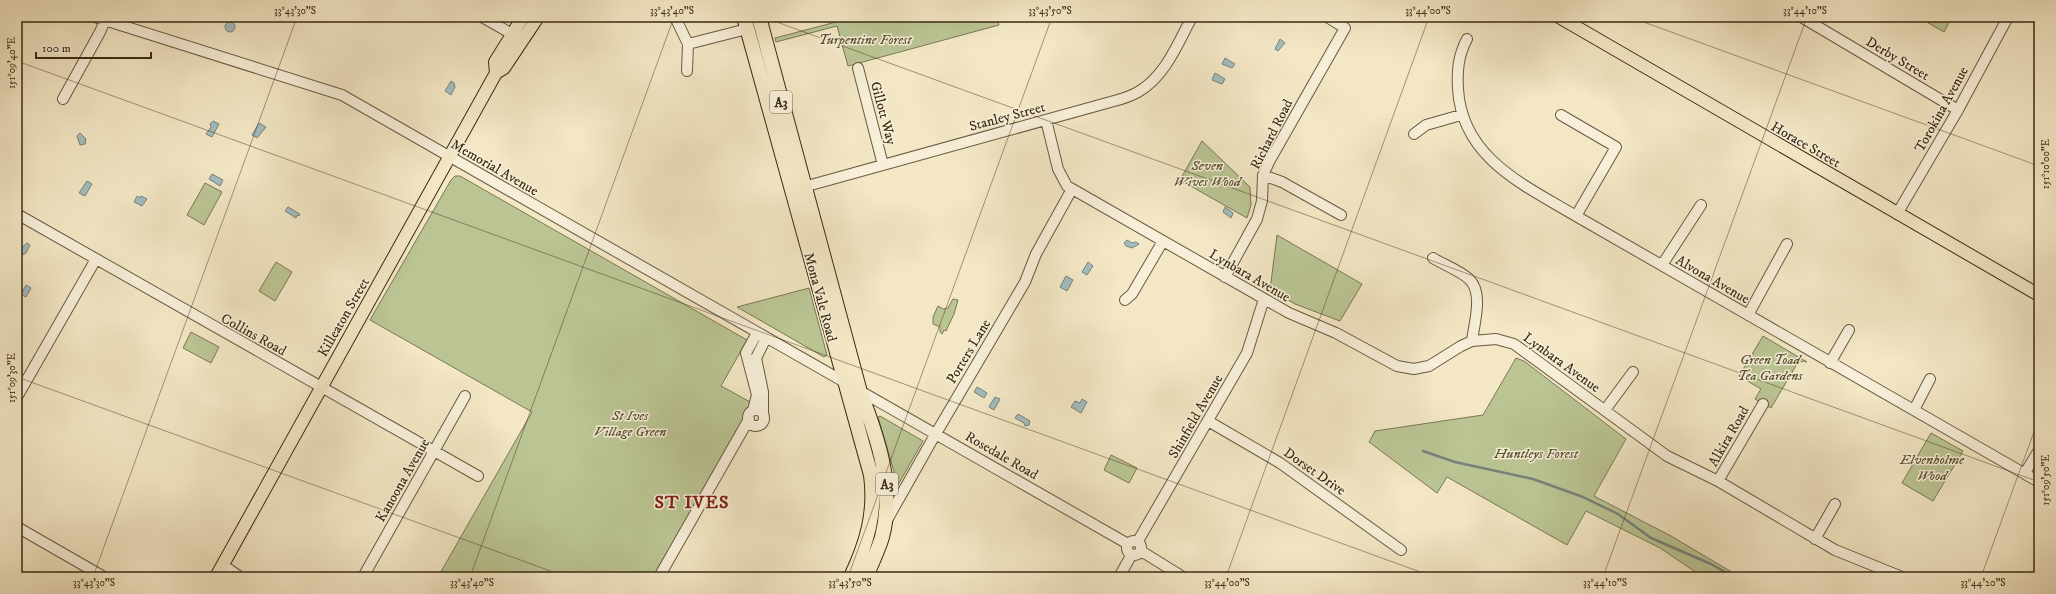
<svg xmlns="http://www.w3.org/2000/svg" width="2056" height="594" viewBox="0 0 2056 594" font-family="'IM FELL DW Pica',serif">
	<rect width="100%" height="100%" fill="#f3e7c5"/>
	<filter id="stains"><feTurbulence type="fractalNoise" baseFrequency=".005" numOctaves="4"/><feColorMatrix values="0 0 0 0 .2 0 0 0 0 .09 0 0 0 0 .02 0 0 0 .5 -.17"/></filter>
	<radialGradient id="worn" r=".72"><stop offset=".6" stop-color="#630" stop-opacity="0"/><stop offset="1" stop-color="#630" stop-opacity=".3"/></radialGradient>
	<path fill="#bbc594" stroke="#7b7853" d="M835 17H996L999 25 848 66 837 26 776 42 775 38 836 22Z
		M1918 17H1952L1944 32Z
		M1202 141 1250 187 1251 205 1247 218 1180 180Z
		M455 176H460L747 340 721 386 754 404 654 577H438L532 412 370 320 451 180Z
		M205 183 222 192 204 225 187 215Z
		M1277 235 1362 284 1340 321 1295 304 1270 290Z
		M276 262 292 272 275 301 259 291Z
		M809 288 827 355 824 357 737 307Z
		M953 299 958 300 954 314 946 331 944 330 942 334 940 332V327L933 324V317L938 306 943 309 948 308Z
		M191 332 219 347 211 363 183 348Z
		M1763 336 1807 362 1803 361 1797 364 1771 408 1755 399 1761 389 1739 376Z
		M1516 358 1524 361 1626 439 1594 496 1671 536 1740 577H1703L1660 548 1586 511 1567 545 1447 477 1437 493 1369 442 1375 431 1483 415Z
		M880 416 923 441 898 485 878 417Z
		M1931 433 1963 451 1933 501 1902 483Z
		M1111 455 1137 468 1129 483 1104 470Z"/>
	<path fill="#a1bdc0" stroke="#78827a" d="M225 27a5 5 0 1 1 10 0a5 5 0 1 1-10 0Z
		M1280 39 1285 43 1278 51 1275 49Z
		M1225 58 1235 64 1232 68 1222 64Z
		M1215 73 1225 79 1222 84 1212 80Z
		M451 81 454 83 455 87 451 95 445 91Z
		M213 121 219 124 212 137 206 134 211 127 210 124Z
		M259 123 266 127 257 138 252 135Z
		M80 133 86 139 85 144 80 145 77 136Z
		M212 174 223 180 220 186 209 179Z
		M87 181 92 184 85 196 79 193Z
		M137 196 140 198 141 196 147 199 142 206 134 202Z
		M288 207 300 214 299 216 297 215 296 218 285 211Z
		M1225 207 1233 213 1231 218 1223 212Z
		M1127 240 1132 243 1136 242 1139 244 1132 248 1126 246 1124 243Z
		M27 243 30 245 26 253 22 255 19 253V250Z
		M1088 262 1093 266 1087 275 1082 272Z
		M1066 276 1073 280 1067 291 1060 287Z
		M26 285 31 288 26 297 21 294Z
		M977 387 987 393 984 398 974 392Z
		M995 397 1000 399 994 410 989 407Z
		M1082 399 1087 402 1081 413 1071 407 1075 401 1080 403Z
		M1018 414 1030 421 1029 425 1025 426 1024 423 1015 418Z"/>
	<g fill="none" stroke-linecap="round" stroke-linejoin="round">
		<path stroke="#78827a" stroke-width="2.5" d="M1423 451 1455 462 1533 479 1583 497 1618 514 1651 538 1711 564 1734 577"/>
		<g stroke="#69593f" stroke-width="12">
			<path id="minor" d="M95 17 342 95 1128 544
				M482 17 512 34 515 28
				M675 17 688 44
				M1803 18 1958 110
				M1467 39C1458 56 1457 71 1458 89 1462 158 1524 185 1576 216L2039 482
				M858 68 883 165
				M687 71 688 44 747 29
				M63 99 100 32 105 20
				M1561 115 1616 147 1576 216
				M1046 120 1058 169 1067 186 1289 313 1336 333 1397 366 1414 369 1429 366 1461 346 1472 341 1496 339 1514 344 1667 456 1718 481 1835 550 1902 577
				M1414 134 1426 125 1461 115
				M1263 175 1282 182 1341 215
				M800 188 1114 101C1122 99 1131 96 1138 92 1165 77 1178 43 1192 17
				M17 214 478 476
				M1897 214 1958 110 2008 17
				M1433 258C1444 265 1459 270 1469 279 1484 293 1474 323 1472 341
				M1662 265 1701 205
				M1225 277 1257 219 1262 201 1263 175 1270 160 1345 28 1327 17
				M1125 300 1132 294 1163 241
				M1748 315 1787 244
				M1830 363 1849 330
				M17 397 96 259
				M753 410 757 395 746 353 757 333
				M1605 410 1633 372
				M1914 410 1930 379
				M748 418a8 8 0 1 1 16 0a8 8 0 1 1-16 0Z
				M763 414V392L756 358 766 338
				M1208 421 1280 463 1401 550
				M2025 473 2039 450
				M1718 481 1763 404
				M887 520 931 442 1025 282 1036 254 1072 189
				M17 527 104 577
				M1815 539 1835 504
				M1127 548a7 7 0 1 1 14 0a7 7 0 1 1-14 0Z
				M1138 541 1247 353 1264 299
				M1141 551 1183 577
				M223 565 240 577
				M363 577 465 396
				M659 577 749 419
				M1119 577 1132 554"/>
		</g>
		<g stroke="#3b2a12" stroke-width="14">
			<path id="major" d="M1559 17 2039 295
				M496 73 504 68 538 17
				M216 577 496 73 495 62 523 17"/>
		</g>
		<g stroke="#3b2a12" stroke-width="16">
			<path id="highway" d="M744 17 871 475C876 513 867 543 851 577
				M759 17 860 392C878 438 895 488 882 537 878 551 871 564 866 577"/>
		</g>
		<use href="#minor" stroke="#f7efd9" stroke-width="10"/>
		<use href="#major" stroke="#f3e7c5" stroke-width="12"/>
		<use href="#highway" stroke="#f3e7c5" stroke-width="14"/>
	</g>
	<path fill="none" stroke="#3b2a12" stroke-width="1" stroke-opacity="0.45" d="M763 17 2039 482M1630 17 2039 166M17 61 1434 577M17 377 567 577M93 577 297 17M470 577 674 17M848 577 1052 17M1226 577 1429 17M1603 577 1807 17M1981 577 2039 418"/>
	<g text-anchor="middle" stroke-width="3" stroke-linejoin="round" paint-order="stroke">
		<g fill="#f7efd9" stroke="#73654e" stroke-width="1">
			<rect x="770" y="91" width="22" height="22" rx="3"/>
			<rect x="876" y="473" width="22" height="22" rx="3"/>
		</g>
		<g font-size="13" font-weight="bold" fill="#3b2a12">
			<text x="781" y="107">A3</text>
			<text x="887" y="489">A3</text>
		</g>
		<g font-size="14" font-style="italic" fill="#5b5132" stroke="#f7efd9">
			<text x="865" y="44">Turpentine Forest</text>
			<text x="1207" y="170">Seven<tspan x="1207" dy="16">Wives Wood</tspan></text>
			<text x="1770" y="364">Green Toad<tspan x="1770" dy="16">Tea Gardens</tspan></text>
			<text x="630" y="420">St Ives<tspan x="630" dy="16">Village Green</tspan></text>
			<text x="1536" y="458">Huntleys Forest</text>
			<text x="1932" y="464">Elvenholme<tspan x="1932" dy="16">Wood</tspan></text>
		</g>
		<g font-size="14" fill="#3b2a12" stroke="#f7efd9">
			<text transform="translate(1898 58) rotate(31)" y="5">Derby Street</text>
			<text transform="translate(1941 109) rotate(-61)" y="5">Torokina Avenue</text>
			<text transform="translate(884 113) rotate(75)" y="5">Gillott Way</text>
			<text transform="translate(1007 116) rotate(-15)" y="5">Stanley Street</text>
			<text transform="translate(1271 134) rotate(-63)" y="5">Richard Road</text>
			<text transform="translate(1806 144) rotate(30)" y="5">Horace Street</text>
			<text transform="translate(495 167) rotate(30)" y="5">Memorial Avenue</text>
			<text transform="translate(1250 275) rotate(30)" y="5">Lynbara Avenue</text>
			<text transform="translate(1713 279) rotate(30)" y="5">Alvona Avenue</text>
			<text transform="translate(821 297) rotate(75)" y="5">Mona Vale Road</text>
			<text transform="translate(343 317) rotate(-60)" y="5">Killeaton Street</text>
			<text transform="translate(254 334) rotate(29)" y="5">Collins Road</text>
			<text transform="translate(968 351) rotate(-59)" y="5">Porters Lane</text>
			<text transform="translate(1562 362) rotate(36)" y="5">Lynbara Avenue</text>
			<text transform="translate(1195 416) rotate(-60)" y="5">Shinfield Avenue</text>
			<text transform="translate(1728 436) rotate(-60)" y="5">Alkira Road</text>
			<text transform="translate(1002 455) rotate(30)" y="5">Rosedale Road</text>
			<text transform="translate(1315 471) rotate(35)" y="5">Dorset Drive</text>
			<text transform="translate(402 480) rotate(-60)" y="5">Kanoona Avenue</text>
		</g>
		<g font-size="18" font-weight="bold" letter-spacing="1" fill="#7a1f14" stroke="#f7efd9">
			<text x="692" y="508">ST IVES</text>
		</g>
	</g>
	<rect width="2056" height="594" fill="none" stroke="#f3e7c5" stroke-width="44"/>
	<path d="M36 52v6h115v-6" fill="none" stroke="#3b2a12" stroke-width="2"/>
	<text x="42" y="52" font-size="12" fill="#3b2a12" stroke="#f7efd9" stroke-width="3" paint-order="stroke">100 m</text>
	<rect x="22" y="22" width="2012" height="550" fill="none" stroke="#3b2a12" stroke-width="1.5"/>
	<g font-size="10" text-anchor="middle" fill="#3b2a12">
		<text x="295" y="14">33°43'30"S</text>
		<text x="672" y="14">33°43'40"S</text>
		<text x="1050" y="14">33°43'50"S</text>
		<text x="1428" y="14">33°44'00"S</text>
		<text x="1805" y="14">33°44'10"S</text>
		<text transform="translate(11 63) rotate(-90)" y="4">151°09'40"E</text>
		<text transform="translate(2045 164) rotate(-90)" y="4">151°10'00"E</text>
		<text transform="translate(11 378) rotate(-90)" y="4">151°09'30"E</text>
		<text transform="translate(2045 480) rotate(-90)" y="4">151°09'50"E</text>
		<text x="94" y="586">33°43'30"S</text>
		<text x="472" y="586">33°43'40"S</text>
		<text x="850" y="586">33°43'50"S</text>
		<text x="1227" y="586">33°44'00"S</text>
		<text x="1605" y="586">33°44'10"S</text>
		<text x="1983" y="586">33°44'20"S</text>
	</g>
	<rect width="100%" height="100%" filter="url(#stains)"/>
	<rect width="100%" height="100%" fill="url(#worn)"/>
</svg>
